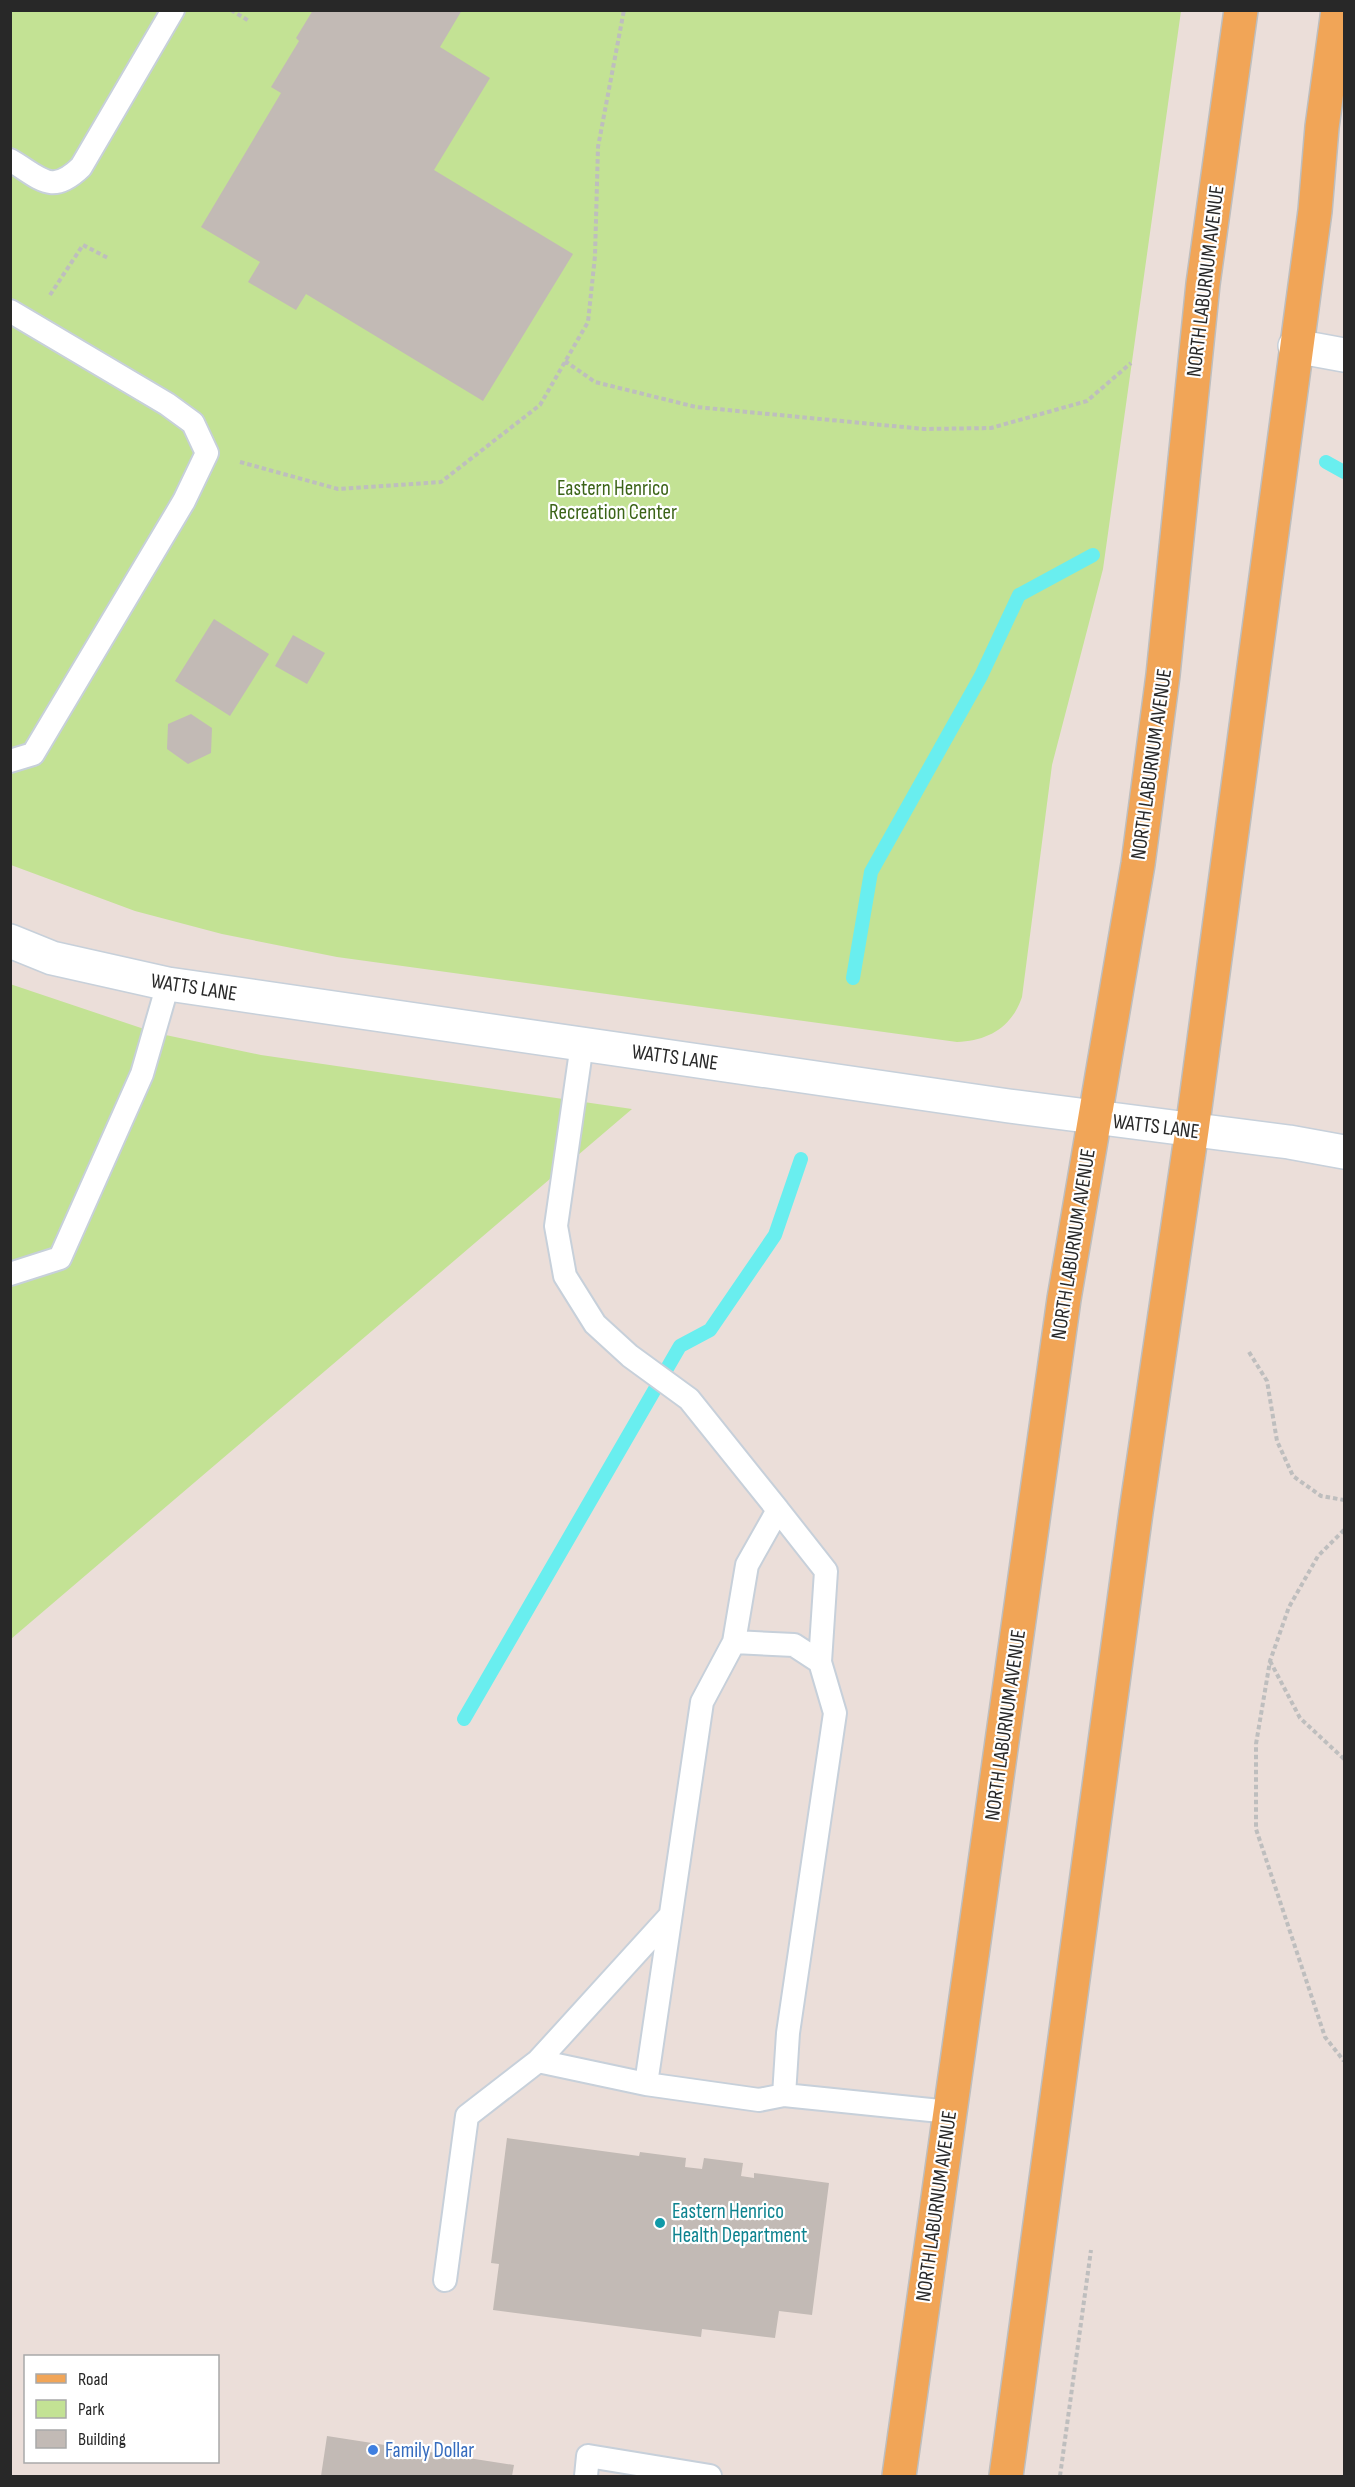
<svg xmlns="http://www.w3.org/2000/svg" width="1355" height="2487" viewBox="0 0 1355 2487" font-family="'Sofia Sans Condensed',sans-serif">
	<rect width="100%" height="100%" fill="#ebded9"/>
	<path fill="#c3e294" d="M10 11H1181L1103 569 1052 765 1022 997C1012 1027 988 1041 957 1042L337 957 222 934 135 911 11 865Z
		M10 984 156 1033 261 1055 632 1109 11 1639Z"/>
	<g fill="none" stroke-linecap="round" stroke-linejoin="round">
		<path stroke="#69eeef" stroke-width="14" d="M1326 462 1344 472
			M853 978 871 872 981 676 1019 595 1093 555
			M464 1719 680 1346 710 1330 775 1235 801 1159"/>
	</g>
	<path fill="#c2bab5" d="M313 10H462L440 47 490 78 434 170 573 254 483 401 306 294 296 310 248 282 260 262 201 227 281 93 271 87 299 41 296 38Z
		M214 619 269 654 230 716 175 681Z
		M293 635 325 653 307 684 275 666Z
		M191 714 212 728 211 753 188 764 167 749 168 724Z
		M507 2138 639 2156 640 2152 686 2158 685 2167 702 2169 704 2158 743 2163 741 2176 754 2178V2173L829 2183 812 2315 779 2311 775 2338 702 2329 701 2337 493 2310 499 2264 491 2263Z
		M327 2436 514 2465 512 2476H321Z"/>
	<g fill="none" stroke-linecap="round" stroke-linejoin="round">
		<g stroke="#c7d0da" stroke-width="26">
			<path id="lane" d="M10 160C41 178 51 196 81 167L173 10
				M10 311 167 404 193 423 207 453 184 501 33 754 10 761
				M582 1044 556 1226 565 1276 595 1324 630 1356 689 1399 778 1510
				M10 1274 60 1258 142 1074 168 984
				M734 1642 747 1565 778 1510 826 1571 820 1662
				M538 2061 646 2084
				M784 2095 759 2100 646 2084 702 1702 734 1642 794 1645 820 1662 835 1713 788 2033 784 2095 950 2112
				M445 2280 467 2116 538 2061 670 1916
				M586 2476 588 2456 710 2476"/>
		</g>
		<g stroke="#c7d0da" stroke-width="36">
			<path id="street" d="M1295 346 1344 355
				M10 941 52 958 168 984 1009 1106 1289 1142 1344 1152"/>
		</g>
		<g stroke="#bebebe" stroke-width="36">
			<path id="primary" d="M899 2476 1064 1299 1138 864 1163 675 1203 284 1241 10
				M1006 2476 1136 1512 1192 1130 1315 211 1322 127 1338 10"/>
		</g>
		<path stroke="#bebebe" stroke-width="4" stroke-dasharray="4.5 3" stroke-linecap="butt" d="M231 10 249 21
			M50 295 83 245 108 258
			M565 361 595 382 696 407 924 429 991 428 1087 401 1131 363
			M240 462 338 489 441 482 540 405 588 322 595 256 598 147 624 10
			M1249 1352 1267 1381 1277 1441 1293 1476 1321 1496 1344 1500
			M1344 1530 1318 1556 1289 1607 1270 1661 1256 1744V1829L1325 2037 1344 2061
			M1270 1661 1300 1718 1344 1759
			M1060 2476 1091 2250"/>
		<use href="#lane" stroke="#fff" stroke-width="22"/>
		<use href="#street" stroke="#fff" stroke-width="33"/>
		<use href="#primary" stroke="#f1a557" stroke-width="33"/>
	</g>
	<circle fill="#0f9aa8" stroke="#fff" stroke-width="2" cx="660" cy="2223" r="6"/>
	<circle fill="#3f7fe0" stroke="#fff" stroke-width="2" cx="373" cy="2450" r="6"/>
	<g text-anchor="middle" stroke-width="4.5" stroke-linejoin="round" paint-order="stroke">
		<g font-size="21" fill="#282828" stroke="#fff">
			<text transform="translate(1205 281) rotate(-83)" y="7">NORTH LABURNUM AVENUE</text>
			<text transform="translate(1151 764) rotate(-82)" y="7">NORTH LABURNUM AVENUE</text>
			<text transform="translate(194 987) rotate(9)" y="7">WATTS LANE</text>
			<text transform="translate(675 1057) rotate(8)" y="7">WATTS LANE</text>
			<text transform="translate(1156 1126) rotate(7)" y="7">WATTS LANE</text>
			<text transform="translate(1073 1244) rotate(-81)" y="7">NORTH LABURNUM AVENUE</text>
			<text transform="translate(1005 1725) rotate(-82)" y="7">NORTH LABURNUM AVENUE</text>
			<text transform="translate(936 2206) rotate(-82)" y="7">NORTH LABURNUM AVENUE</text>
		</g>
		<g font-size="21" fill="#3c6418" stroke="#fff">
			<text x="613" y="495">Eastern Henrico<tspan x="613" dy="24">Recreation Center</tspan></text>
		</g>
		<g font-size="21" fill="#0d838f" stroke="#fff" text-anchor="start">
			<text x="672" y="2218">Eastern Henrico<tspan x="672" dy="24">Health Department</tspan></text>
		</g>
		<g font-size="21" fill="#366cbe" stroke="#fff" text-anchor="start">
			<text x="385" y="2457">Family Dollar</text>
		</g>
	</g>
	<rect width="1355" height="2487" fill="none" stroke="#282828" stroke-width="24"/>
	<rect x="24" y="2355" width="195" height="108" fill="#ffffff" stroke="#a9a9a9" stroke-width="1.5"/>
	<rect x="36" y="2374" width="30" height="9" fill="#f1a557" stroke="#a9a9a9" stroke-width="1.5"/>
	<text x="78" y="2385" font-size="18" fill="#282828">Road</text>
	<rect x="36" y="2400" width="30" height="18" fill="#c3e294" stroke="#a9a9a9" stroke-width="1.5"/>
	<text x="78" y="2415" font-size="18" fill="#282828">Park</text>
	<rect x="36" y="2430" width="30" height="18" fill="#c2bab5" stroke="#a9a9a9" stroke-width="1.5"/>
	<text x="78" y="2445" font-size="18" fill="#282828">Building</text>
</svg>
